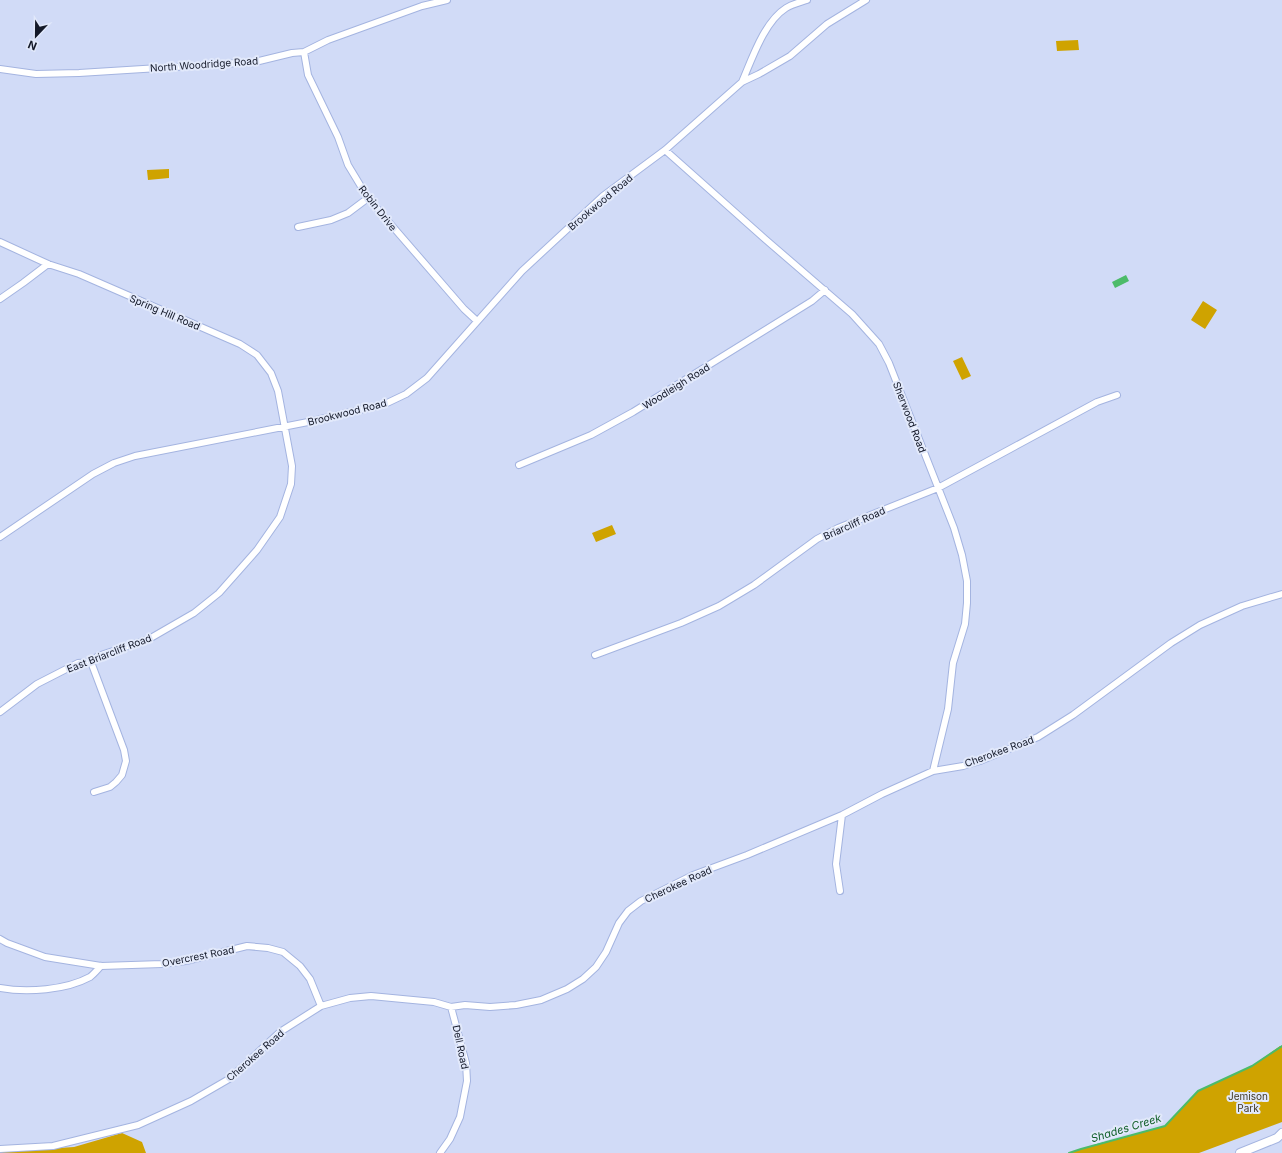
<svg xmlns="http://www.w3.org/2000/svg" width="1282" height="1153" viewBox="0 0 1282 1153" font-family="Inter,sans-serif">
	<rect width="100%" height="100%" fill="#d1dbf7"/>
	<path fill="#cfa300" d="M1078 40 1079 50 1057 51 1056 41Z
		M169 169V178L148 180 147 170Z
		M1203 301 1217 310 1205 329 1191 320Z
		M962 357 971 376 962 380 953 361Z
		M612 525 616 534 596 542 592 533Z
		M1280 1046H1282V1122L1199 1153H1069L1081 1149 1165 1126 1198 1091 1252 1066Z
		M122 1133 142 1142 146 1153H0V1152L74 1147Z"/>
	<path fill="#4cbb69" d="M1126 275 1129 281 1115 288 1112 282Z"/>
	<g fill="none" stroke-linecap="round" stroke-linejoin="round">
		<path stroke="#4cbb69" stroke-width="2" d="M1069 1153 1081 1149 1165 1126 1198 1091 1252 1066 1282 1046"/>
		<g stroke="#a4b4e0" stroke-width="8">
			<path id="minor" d="M304 52 308 75 338 137 348 165 368 198 464 309 477 321
				M0 69 36 74 79 73 255 62 292 53 304 52 328 40 422 6 447 0
				M742 82C752 59 764 22 786 8 792 4 801 2 807 0
				M665 150 765 239 852 314 879 344 889 363 954 528 962 555 967 581V603L965 624 953 663 948 709 933 771
				M298 227 331 220 348 213 368 198
				M0 242 48 264 79 274 240 344 257 355 271 373 278 391 292 466 291 484 280 517 257 550 219 593 194 613 149 639 98 656 91 662 78 663 37 684 0 712
				M0 299 23 283 48 264
				M519 465 591 435 633 412 812 301 825 290
				M0 537 93 474 114 463 135 456 308 422 385 404 406 394 427 378 522 271 603 196 665 150 742 82 759 74 790 56 827 24 866 0
				M595 655 681 623 719 606 754 585 817 539 838 528 938 488 1097 402 1117 395
				M91 662 124 750 126 761 122 775 116 782 110 787 94 792
				M840 891 836 864 842 815
				M0 939 7 943 45 957 101 966 162 964 186 961 247 946 268 948 283 952 300 966 310 979 321 1006
				M0 988C27 993 66 990 90 977 94 974 98 969 101 966
				M0 1149 53 1146 138 1125 191 1101 229 1079 280 1032 321 1006 350 998 371 996 434 1002 451 1007 465 1005 490 1007 516 1005 541 1000 567 989 583 979 596 967 606 952 619 923 628 911 641 901 693 875 747 855 842 815 882 794 933 771 963 766 980 761 1038 737 1073 715 1171 643 1200 625 1242 606 1282 594
				M440 1153 450 1139 460 1117 467 1081 466 1063 451 1007"/>
		</g>
		<g stroke="#a4b4e0" stroke-width="10">
			<path id="secondary" d="M1240 1153 1277 1138 1282 1133"/>
		</g>
		<use href="#minor" stroke="#fff" stroke-width="6"/>
		<use href="#secondary" stroke="#fff" stroke-width="8"/>
	</g>
	<g text-anchor="middle" stroke-width="4" stroke-linejoin="round" paint-order="stroke">
		<g font-size="10" fill="#141929" stroke="#e2e9fb">
			<text transform="translate(204 64) rotate(-4)" y="4">North Woodridge Road</text>
			<text transform="translate(600 202) rotate(-40)" y="4">Brookwood Road</text>
			<text transform="translate(378 208) rotate(52)" y="4">Robin Drive</text>
			<text transform="translate(165 312) rotate(23)" y="4">Spring Hill Road</text>
			<text transform="translate(676 386) rotate(-32)" y="4">Woodleigh Road</text>
			<text transform="translate(347 412) rotate(-14)" y="4">Brookwood Road</text>
			<text transform="translate(910 417) rotate(69)" y="4">Sherwood Road</text>
			<text transform="translate(854 523) rotate(-24)" y="4">Briarcliff Road</text>
			<text transform="translate(109 653) rotate(-21)" y="4">East Briarcliff Road</text>
			<text transform="translate(999 751) rotate(-20)" y="4">Cherokee Road</text>
			<text transform="translate(678 884) rotate(-25)" y="4">Cherokee Road</text>
			<text transform="translate(198 956) rotate(-11)" y="4">Overcrest Road</text>
			<text transform="translate(461 1047) rotate(78)" y="4">Dell Road</text>
			<text transform="translate(255 1055) rotate(-41)" y="4">Cherokee Road</text>
		</g>
		<g font-size="10" fill="#423923" stroke="#e2e9fb">
			<text x="1248" y="1100">Jemison<tspan x="1248" dy="12">Park</tspan></text>
		</g>
		<g font-size="11" font-style="italic" fill="#12602b" stroke="#e2e9fb">
			<text transform="translate(1126 1128) rotate(-17)" y="4">Shades Creek</text>
		</g>
	</g>
	<g transform="translate(36 36) rotate(202)" stroke="#e2e9fb" stroke-width="3" paint-order="stroke">
	<path d="M0-3L7 15L0 10L-7 15Z" fill="#141929"/>
	<text y="-6" font-size="11" font-weight="bold" text-anchor="middle" fill="#141929">N</text>
	</g>
</svg>
